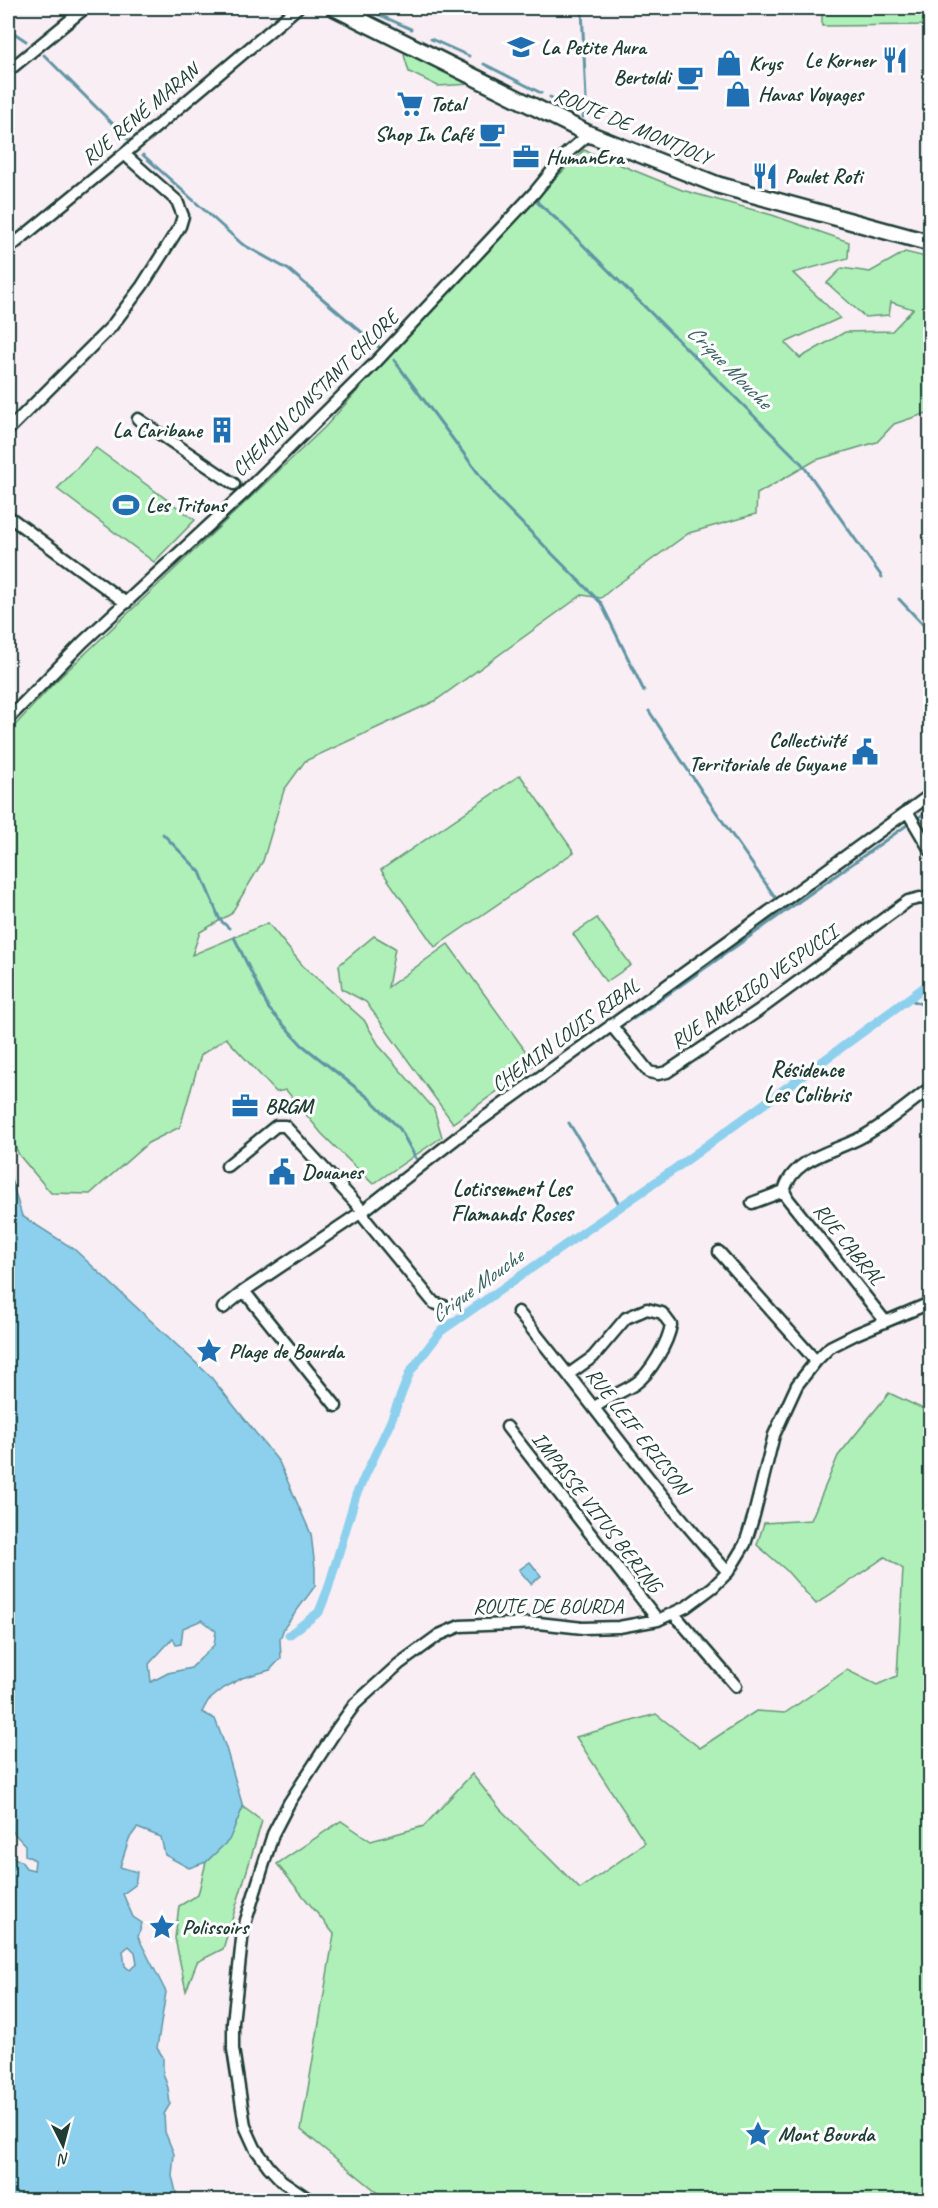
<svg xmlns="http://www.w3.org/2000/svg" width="938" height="2208" viewBox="0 0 938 2208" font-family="Caveat,sans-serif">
	<rect width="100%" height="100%" fill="#f8eef4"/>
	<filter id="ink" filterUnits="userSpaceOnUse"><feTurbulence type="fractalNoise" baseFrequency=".0167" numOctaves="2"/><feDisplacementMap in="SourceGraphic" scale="12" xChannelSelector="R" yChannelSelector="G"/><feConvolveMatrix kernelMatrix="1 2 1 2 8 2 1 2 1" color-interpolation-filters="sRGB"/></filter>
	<g filter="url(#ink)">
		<path fill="#aef0b8" stroke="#669676" stroke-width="1.5" d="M822 8H930V25L822 26Z
			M406 51 472 84 438 86 409 72 404 55Z
			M584 150 682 190 772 215 849 242 848 258 793 273 840 318 785 343 800 358 845 332 892 331 913 309 891 302 889 315 865 317 827 283 842 268 870 272 905 252 930 258V412L894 424 877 442 816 460 757 494 756 514 689 533 614 587 601 598 582 595 435 701 305 761 284 790 263 861 231 914 200 932 192 955 268 923 303 966 364 1020 380 1047 434 1109 442 1137 373 1184 322 1134 286 1090 276 1092 226 1038 201 1055 180 1127 148 1143 90 1194 51 1193 19 1155 8 1129V733L53 684 324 428 488 246Z
			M96 448 195 520 154 562 57 489Z
			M520 775 574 852 435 947 381 870Z
			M597 918 631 965 606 982 573 934Z
			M374 936 395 948 388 987 448 944 535 1064 453 1123 366 1002 342 989 339 965Z
			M889 1393 923 1409 930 1407V2200H387L301 2130 334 1934 277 1864 341 1821 371 1841 424 1826 472 1774 500 1809 580 1889 645 1843 576 1737 656 1714 700 1748 756 1711 785 1713 847 1670 877 1685 897 1676 903 1569 885 1557 816 1604 786 1570 757 1545 764 1523 811 1520 838 1456Z
			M243 1807 262 1821 223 1949 197 1962 186 1991 175 1938 179 1906 198 1895 206 1862 229 1839Z"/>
		<path fill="#8dd0ee" stroke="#6195a4" stroke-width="1.5" fill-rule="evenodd" d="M8 1169 22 1216 74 1249 210 1376 279 1462 311 1534 315 1568V1586L284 1628 280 1639 281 1658 270 1670 242 1678 224 1688 208 1701 202 1712 215 1719 226 1748 243 1807 229 1840 206 1862 189 1868 165 1855 161 1837 137 1828 129 1839 120 1867 137 1872 135 1885 123 1894 133 1917 142 1923 138 1937 166 1992 157 2048 163 2057V2073L168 2088 170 2104 164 2114 165 2132 174 2154 172 2176 178 2200H8ZM202 1620 216 1631 214 1645 191 1668 168 1673 151 1682 149 1664 173 1638 176 1645 181 1644 183 1628ZM10 1829 25 1845V1855L35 1860 34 1870 26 1868 21 1861 14 1858 9 1845ZM129 1946 135 1952 137 1963 130 1970 125 1966 123 1951Z
			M530 1562 541 1576 531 1584 519 1570Z"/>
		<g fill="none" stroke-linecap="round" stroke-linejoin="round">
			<path stroke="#6195a4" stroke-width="3" d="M364 8 411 29
				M582 8 586 100 583 117
				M8 29 26 41
				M431 39 469 56
				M44 55 128 139
				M484 64 541 93
				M550 97 589 116
				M143 155 242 244 289 270 379 347
				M536 196 538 203 561 223 802 464 882 577
				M394 360 496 497 601 603 644 691
				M899 599 930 632
				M649 711 703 793 775 897
				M918 818 930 809
				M163 834 200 872 220 920 229 928
				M234 937 269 1009 302 1045 369 1098 400 1129 418 1162
				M908 999 930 1007
				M633 1019 907 825
				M569 1123 621 1207"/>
			<path stroke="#8dd0ee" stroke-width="9" d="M289 1635 319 1612 328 1589 356 1495 390 1423 410 1372 441 1331 676 1168 930 983"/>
			<g stroke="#1f3d34" stroke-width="15">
				<path id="street" d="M8 71 85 8
					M8 249 124 154 297 8
					M138 419 234 484
					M8 430 111 327 142 286 180 226 183 216 177 201 124 154
					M8 516 126 603
					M8 719 83 642 245 492 374 364 535 192 566 154 589 134
					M907 811 930 850
					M611 1025 649 1072 658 1074 667 1072 758 1011 908 901 920 898 930 900
					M227 1166 276 1126H285L363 1211 365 1219 434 1303 444 1306
					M784 1191 788 1199 885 1321
					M752 1203 784 1191C793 1157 835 1152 862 1137 886 1124 909 1104 930 1088
					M719 1252 816 1361
					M244 1291 336 1406
					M223 1308 244 1291 363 1211 463 1133 930 795
					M518 1312C589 1398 653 1490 728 1572
					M569 1374 593 1357 626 1318 647 1309 662 1313 671 1325C668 1343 650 1374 635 1384 621 1393 607 1397 594 1408
					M507 1427 658 1620
					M674 1614 736 1686
					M310 2200 282 2181 269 2167 255 2148 245 2126 233 2049V2023L243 1930 273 1834 289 1803 337 1729 355 1704 399 1664 439 1635 460 1626 538 1623 583 1628 619 1627 658 1620 686 1607 713 1587 728 1572 745 1544 754 1515 774 1435 797 1385 816 1361 830 1347 856 1334 930 1303"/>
			</g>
			<g stroke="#1f3d34" stroke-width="20">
				<path id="secondary" d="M335 8 589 134 718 185 930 243"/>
			</g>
			<use href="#street" stroke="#fff" stroke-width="10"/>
			<use href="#secondary" stroke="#fff" stroke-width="15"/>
		</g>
	</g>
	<defs>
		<g id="school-bare" transform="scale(2.07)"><path d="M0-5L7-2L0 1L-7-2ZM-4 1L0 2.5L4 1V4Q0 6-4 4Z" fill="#1f6fb2" stroke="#fff" stroke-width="2.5" paint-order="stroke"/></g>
		<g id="restaurant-bare" transform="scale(2.07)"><path d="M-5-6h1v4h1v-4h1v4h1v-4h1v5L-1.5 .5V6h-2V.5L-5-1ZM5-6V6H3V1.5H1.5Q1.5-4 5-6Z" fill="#1f6fb2" stroke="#fff" stroke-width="2.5" paint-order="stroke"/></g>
		<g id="shop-bare" transform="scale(2.07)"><path d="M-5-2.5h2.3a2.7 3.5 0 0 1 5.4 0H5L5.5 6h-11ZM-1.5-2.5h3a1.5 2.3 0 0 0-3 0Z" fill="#1f6fb2" stroke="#fff" stroke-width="2.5" paint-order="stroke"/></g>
		<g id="cafe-bare" transform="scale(2.07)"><path d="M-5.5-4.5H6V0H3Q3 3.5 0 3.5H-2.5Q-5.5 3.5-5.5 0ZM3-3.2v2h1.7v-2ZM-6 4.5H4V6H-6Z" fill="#1f6fb2" stroke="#fff" stroke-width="2.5" paint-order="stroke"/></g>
		<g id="supermarket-bare" transform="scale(2.07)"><path d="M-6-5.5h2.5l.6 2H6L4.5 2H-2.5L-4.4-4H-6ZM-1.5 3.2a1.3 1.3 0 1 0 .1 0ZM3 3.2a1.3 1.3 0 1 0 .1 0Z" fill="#1f6fb2" stroke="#fff" stroke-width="2.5" paint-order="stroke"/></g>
		<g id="office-bare" transform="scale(2.07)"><path d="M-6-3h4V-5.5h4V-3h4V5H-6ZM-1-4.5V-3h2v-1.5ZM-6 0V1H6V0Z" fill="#1f6fb2" stroke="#fff" stroke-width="2.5" paint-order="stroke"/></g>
		<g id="building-bare" transform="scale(2.07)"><path d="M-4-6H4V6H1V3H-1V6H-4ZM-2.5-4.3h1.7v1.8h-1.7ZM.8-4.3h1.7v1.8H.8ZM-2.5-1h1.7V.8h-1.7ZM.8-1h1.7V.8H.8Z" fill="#1f6fb2" stroke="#fff" stroke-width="2.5" paint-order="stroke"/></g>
		<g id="stadium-bare" transform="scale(2.07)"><path d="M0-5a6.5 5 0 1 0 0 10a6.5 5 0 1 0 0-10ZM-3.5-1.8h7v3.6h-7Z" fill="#1f6fb2" stroke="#fff" stroke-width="2.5" paint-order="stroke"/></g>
		<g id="civic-bare" transform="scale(2.07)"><path d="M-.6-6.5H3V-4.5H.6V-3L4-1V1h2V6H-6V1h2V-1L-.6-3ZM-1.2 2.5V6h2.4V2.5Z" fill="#1f6fb2" stroke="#fff" stroke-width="2.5" paint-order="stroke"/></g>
		<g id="sight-bare" transform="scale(2.07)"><path d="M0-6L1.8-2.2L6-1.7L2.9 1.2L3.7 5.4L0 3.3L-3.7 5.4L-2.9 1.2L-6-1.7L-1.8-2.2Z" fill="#1f6fb2" stroke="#fff" stroke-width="2.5" paint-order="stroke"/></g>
	</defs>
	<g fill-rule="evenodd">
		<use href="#school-bare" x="521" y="47"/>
		<use href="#restaurant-bare" x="895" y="60"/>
		<use href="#shop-bare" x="729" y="63"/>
		<use href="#cafe-bare" x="690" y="77"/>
		<use href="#shop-bare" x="738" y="94"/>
		<use href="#supermarket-bare" x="410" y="104"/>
		<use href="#cafe-bare" x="492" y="134"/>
		<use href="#office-bare" x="526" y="157"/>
		<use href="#restaurant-bare" x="765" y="176"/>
		<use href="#building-bare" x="222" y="430"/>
		<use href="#stadium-bare" x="126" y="505"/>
		<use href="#civic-bare" x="865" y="752"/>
		<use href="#office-bare" x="245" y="1106"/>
		<use href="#civic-bare" x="282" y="1172"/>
		<use href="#sight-bare" x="209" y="1351"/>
		<use href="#sight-bare" x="162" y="1927"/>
		<use href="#sight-bare" x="758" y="2134"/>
	</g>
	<g text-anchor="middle" stroke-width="6" stroke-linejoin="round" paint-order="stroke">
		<g font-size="21" font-weight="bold" fill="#1f3d34" stroke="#fff" text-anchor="start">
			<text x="541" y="54">La Petite Aura</text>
			<text x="875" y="67" text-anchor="end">Le Korner</text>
			<text x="749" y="70">Krys</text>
			<text x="670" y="84" text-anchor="end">Bertoldi</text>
			<text x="758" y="101">Havas Voyages</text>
			<text x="430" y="111">Total</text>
			<text x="472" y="141" text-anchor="end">Shop In Café</text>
			<text x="546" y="164">HumanEra</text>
			<text x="785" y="183">Poulet Roti</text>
			<text x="202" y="437" text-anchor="end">La Caribane</text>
			<text x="146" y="512">Les Tritons</text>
			<text x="845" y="747" text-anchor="end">Collectivité<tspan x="845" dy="24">Territoriale de Guyane</tspan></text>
			<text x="265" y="1113">BRGM</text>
			<text x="302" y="1179">Douanes</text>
			<text x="229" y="1358">Plage de Bourda</text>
			<text x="182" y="1934">Polissoirs</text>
			<text x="778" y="2141">Mont Bourda</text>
		</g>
		<g font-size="21" fill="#1f3d34" stroke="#fff">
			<text transform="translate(140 114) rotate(-40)" y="7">RUE RENÉ MARAN</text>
			<text transform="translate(633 126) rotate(23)" y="7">ROUTE DE MONTJOLY</text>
			<text transform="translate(315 393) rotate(-45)" y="7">CHEMIN CONSTANT CHLORE</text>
			<text transform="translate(754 987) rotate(-35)" y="7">RUE AMERIGO VESPUCCI</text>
			<text transform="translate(565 1035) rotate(-36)" y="7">CHEMIN LOUIS RIBAL</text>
			<text transform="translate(849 1244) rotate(51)" y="7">RUE CABRAL</text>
			<text transform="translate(638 1431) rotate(52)" y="7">RUE LEIF ERICSON</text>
			<text transform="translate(597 1512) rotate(52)" y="7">IMPASSE VITUS BERING</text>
			<text x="548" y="1613">ROUTE DE BOURDA</text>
		</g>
		<g font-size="22" font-style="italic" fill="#3a6262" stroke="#fff">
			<text transform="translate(730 366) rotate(45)" y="8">Crique Mouche</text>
			<text transform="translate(476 1285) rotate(-36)" y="8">Crique Mouche</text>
		</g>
		<g font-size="22" font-weight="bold" fill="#1f3d34" stroke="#fff">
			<text x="807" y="1077">Résidence<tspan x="807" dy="25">Les Colibris</tspan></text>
			<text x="512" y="1196">Lotissement Les<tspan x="512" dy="25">Flamands Roses</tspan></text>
		</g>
	</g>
	<rect width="938" height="2208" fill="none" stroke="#fff" stroke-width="30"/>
	<rect x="15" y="15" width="908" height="2178" fill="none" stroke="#1f3d34" stroke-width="2" filter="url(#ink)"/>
	<g transform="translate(63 2145) rotate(174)" stroke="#ffffff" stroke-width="4.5" paint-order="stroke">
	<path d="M0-4.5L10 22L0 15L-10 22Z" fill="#1f3d34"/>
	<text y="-9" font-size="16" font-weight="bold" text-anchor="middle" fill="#1f3d34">N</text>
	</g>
</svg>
